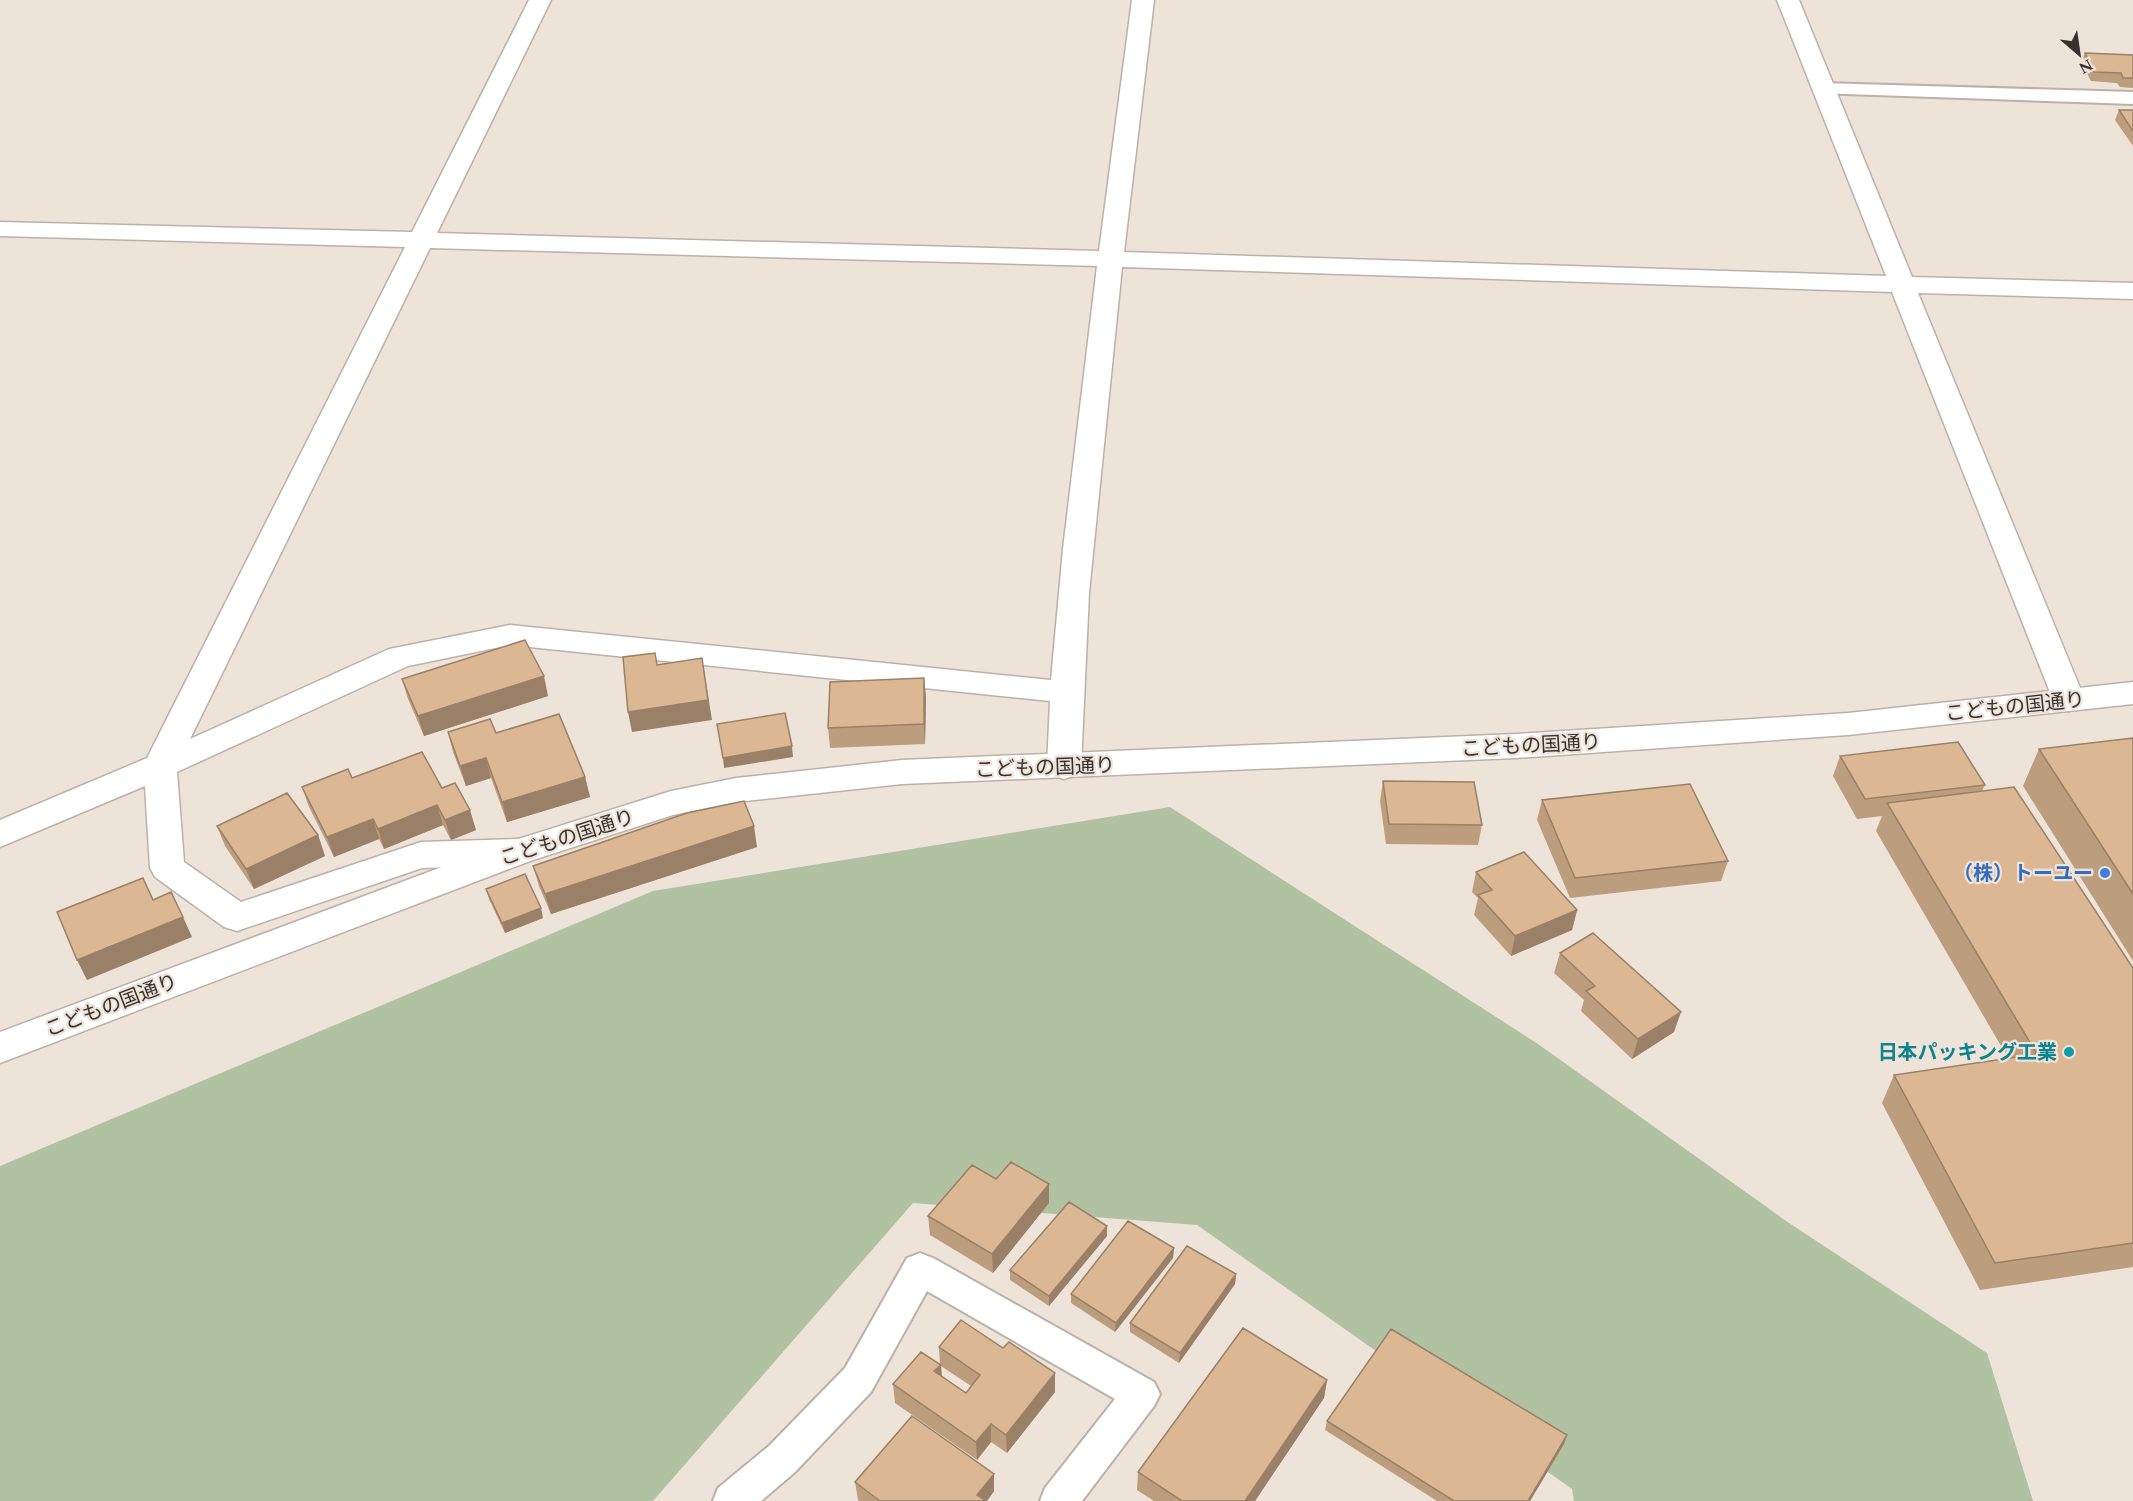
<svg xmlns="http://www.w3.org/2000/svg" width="2133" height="1501" viewBox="0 0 2133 1501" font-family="Spectral,'Noto Sans JP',serif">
	<rect width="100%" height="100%" fill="#eee3d8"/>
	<path fill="#b1c2a3" d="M1170 807 1538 1044 1789 1223 1987 1353 2033 1501H1574L1572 1489 1197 1225 913 1203 653 1501H0V1166L653 891Z"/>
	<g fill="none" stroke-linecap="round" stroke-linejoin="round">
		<g stroke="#bcb1a7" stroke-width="4">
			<path id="service" d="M1823 83 2133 92V104L1816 93 1813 89 1816 85Z
				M920 1253 933 1258 1154 1382 1160 1394 1154 1406 1082 1501H1040L1045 1488 1115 1399 927 1291 871 1392 795 1472 761 1501H713L718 1488 769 1446 845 1368 907 1258Z"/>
		</g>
		<g stroke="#bcb1a7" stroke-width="3">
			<path id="minor" d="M529 0H551L437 233 1099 251 1132 0H1154L1124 252 1886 276 1777 0H1799L1912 277 2133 283V299L1918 293 2085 700 2080 708 2069 711 2058 708 2053 700 1892 292 1122 267 1089 593 1081 767 1076 775 1064 779 1052 775 1047 767 1050 701 510 645 408 666 177 772 184 862 241 902 421 842 518 839 530 843 535 852 530 861 518 865 422 868 237 931 224 927 155 877 150 868 145 786 0 847V820L147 758 405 247 0 236V222L412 232ZM430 248 1097 266 1063 549 1051 680 510 625 389 649 190 739Z"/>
		</g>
		<g stroke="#bcb1a7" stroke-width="3">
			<path id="secondary" d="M2133 682V704L1848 735 1516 758 902 784 736 802 673 815 530 861 0 1063V1032L506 843 671 791 736 778 902 760 1516 734 1848 713Z"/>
		</g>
		<use href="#service" fill="#fff" fill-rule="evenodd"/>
		<use href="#minor" fill="#fff" fill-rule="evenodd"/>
		<use href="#secondary" fill="#fff" fill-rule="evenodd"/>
	</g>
	<path fill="#bc9d7e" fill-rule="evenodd" d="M2085 53 2133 55V88L2120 87 2117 83 2091 81 2081 62Z
		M2119 110H2133V146L2115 120Z
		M924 678 926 698 925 744 830 748 828 728Z
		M402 679 548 696 424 736 408 699Z
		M448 732 496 733 585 777 590 797 507 822 491 778 466 786 453 752Z
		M2133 738V961L2023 786 2039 749Z
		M1840 756 1985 785 1982 791 2133 968V1267L1980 1290 1882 1103 1894 1075 2008 1058 1876 831 1882 816 1857 819 1833 776Z
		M352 778 442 788 476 830 451 840 443 825 384 849 379 839 334 857 309 807 302 787Z
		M1383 781 1482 825 1478 845 1386 844 1380 801Z
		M1542 800 1728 861 1721 881 1570 898 1537 820Z
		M217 826 318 835 325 856 254 889 225 846Z
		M757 847 551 914 539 886 533 866Z
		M1476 872 1577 910 1572 930 1511 956 1474 915 1478 898 1472 892Z
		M486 889 543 918 505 933 489 899Z
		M1560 953 1674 1032 1632 1059 1581 1011 1584 1000 1554 973Z
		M996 1179 1049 1184V1203L993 1273 930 1235 928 1216Z
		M1107 1226V1236L1049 1306 1010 1280V1270Z
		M1174 1248 1173 1258 1115 1332 1071 1303V1294Z
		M1236 1274 1235 1284 1179 1363 1130 1332V1323Z
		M939 1347 1055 1392 1007 1453 991 1442 977 1460 895 1403 893 1384 940 1364ZM941 1366 971 1386 966 1393 942 1376Z
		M1327 1380 1324 1398 1255 1501H1154L1137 1490 1138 1472Z
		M1327 1421 1567 1435 1564 1444 1530 1501H1437L1325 1430Z
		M855 1482 994 1491 987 1501H859L858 1500Z"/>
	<path fill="#998067" d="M702 658 712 720 632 732 628 712Z
		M544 676 548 696 424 736 418 716Z
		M924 678 926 698 925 744 924 724Z
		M792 746 793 757 724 768 723 758Z
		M486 758 491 778 466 786 460 766Z
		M585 777 590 797 507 822 502 802Z
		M437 805 443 825 384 849 378 829Z
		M470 810 476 830 451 840 445 820Z
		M373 819 379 839 334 857 327 837Z
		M754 826 757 847 551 914 545 894Z
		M318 835 325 856 254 889 246 869Z
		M541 908 543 918 505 933 502 923Z
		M1577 910 1572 930 1511 956 1515 936Z
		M183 917 192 937 87 980 77 960Z
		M1681 1012 1674 1032 1632 1059 1638 1039Z
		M1049 1184V1203L993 1273 992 1254Z
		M1107 1226V1236L1049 1306V1296Z
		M1174 1248 1173 1258 1115 1332 1116 1323Z
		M1236 1274 1235 1284 1179 1363 1180 1353Z
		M941 1365 942 1383 934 1371Z
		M1055 1373V1392L1007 1453 1006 1435Z
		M1327 1380 1324 1398 1255 1501H1245Z
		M991 1424V1442L977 1460 976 1442Z
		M1567 1435 1564 1444 1530 1501H1528Z
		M994 1474V1491L987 1501H977V1495Z"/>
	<path fill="#dbb793" stroke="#998067" stroke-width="1.5" d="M2085 53 2133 55V78H2123L2121 73 2094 72Z
		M2119 110H2133V131Z
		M525 640 544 676 418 716 402 679Z
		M655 653 657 665 702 658 708 700 628 712 623 657Z
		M924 678V724L828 728 830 682Z
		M785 713 792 746 723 758 717 724Z
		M559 714 585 777 502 802 486 758 460 766 448 732 490 719 496 733Z
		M2133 738V894L2039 749Z
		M1958 742 1985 785 1865 799 1840 756Z
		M422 752 442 788 455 783 470 810 445 820 437 805 378 829 373 819 327 837 302 787 348 769 352 778Z
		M1383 781 1474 782 1482 825 1389 824Z
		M1690 784 1728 861 1575 878 1542 800Z
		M2014 787 2133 968V1243L1995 1263 1894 1075 2037 1054 1887 803Z
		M287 793 318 835 246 869 217 826Z
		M744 801 754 826 545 894 533 866 687 813Z
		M1524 852 1577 910 1515 936 1478 895 1492 890 1476 872Z
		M525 874 541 908 502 923 486 889Z
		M143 878 153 900 171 892 183 917 77 960 57 912Z
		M1593 933 1681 1012 1638 1039 1586 991 1595 986 1560 953Z
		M1011 1162 1049 1184 992 1254 928 1216 972 1165 996 1179Z
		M1069 1202 1107 1226 1049 1296 1010 1270Z
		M1128 1221 1174 1248 1116 1323 1071 1294Z
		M1187 1246 1236 1274 1180 1353 1130 1323Z
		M961 1320 1003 1348 1009 1342 1055 1373 1006 1435 991 1424 976 1442 893 1384 921 1352 941 1365 934 1371 966 1393 980 1375 939 1347Z
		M1243 1328 1327 1380 1245 1501H1182L1138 1472Z
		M1391 1329 1567 1435 1528 1501H1454L1327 1421Z
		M912 1416 994 1474 977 1495 986 1501H880L855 1482Z"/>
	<circle fill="#3f7fe0" stroke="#eee3d8" stroke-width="2" cx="2105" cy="873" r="6"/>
	<circle fill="#0f9aa8" stroke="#eee3d8" stroke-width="2" cx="2069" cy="1052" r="6"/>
	<g text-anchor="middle" stroke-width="4.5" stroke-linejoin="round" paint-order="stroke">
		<g font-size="20" fill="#36322e" stroke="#eee3d8">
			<text transform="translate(2015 706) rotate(-6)" y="7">こどもの国通り</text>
			<text transform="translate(1531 745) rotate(-3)" y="7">こどもの国通り</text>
			<text transform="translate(1045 767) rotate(-2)" y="7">こどもの国通り</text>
			<text transform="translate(567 837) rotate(-18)" y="7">こどもの国通り</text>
			<text transform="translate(111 1005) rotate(-21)" y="7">こどもの国通り</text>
		</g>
		<g font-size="20" font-weight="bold" fill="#366cbe" stroke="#eee3d8" text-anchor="end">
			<text x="2093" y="880">（株）トーユー</text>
		</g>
		<g font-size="20" font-weight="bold" fill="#0d838f" stroke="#eee3d8" text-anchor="end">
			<text x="2057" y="1059">日本パッキング工業</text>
		</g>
	</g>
	<g transform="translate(2079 54) rotate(151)" stroke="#eee3d8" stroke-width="4.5" paint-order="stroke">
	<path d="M0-4.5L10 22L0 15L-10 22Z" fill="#36322e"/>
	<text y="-9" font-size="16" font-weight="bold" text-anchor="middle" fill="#36322e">N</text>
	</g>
</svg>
